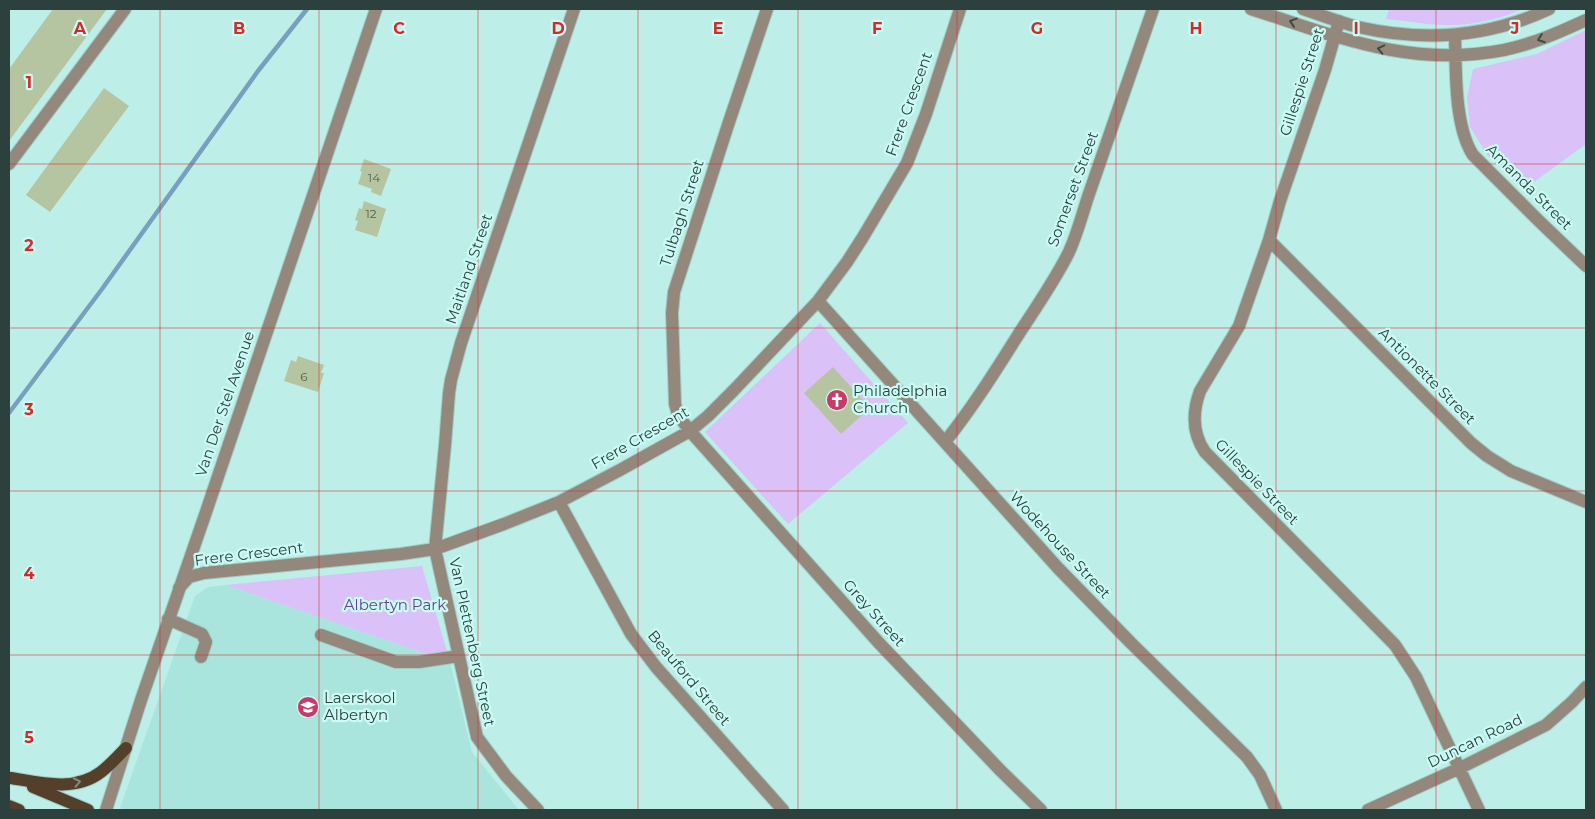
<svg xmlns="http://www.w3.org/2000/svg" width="1595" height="819" viewBox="0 0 1595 819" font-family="Montserrat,sans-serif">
	<rect width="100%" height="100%" fill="#bdefe8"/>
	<path fill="#aae5dd" d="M226 585 450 662 472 752 519 810H126L120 808 195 596 208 587Z"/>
	<path fill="#dac1f7" d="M1389 9H1523C1502 18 1479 24 1456 25 1435 26 1407 21 1386 19Z
		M1586 30V144L1523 190 1488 156 1470 127 1467 97 1473 69 1537 54Z
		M820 323 908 423 788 524 705 432Z
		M422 566 450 662 226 585Z"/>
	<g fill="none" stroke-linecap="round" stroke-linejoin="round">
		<path stroke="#789fbd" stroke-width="4.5" d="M9 413 102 289 258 71 307 9"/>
	</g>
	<path fill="#b6c5a1" d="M53 9H107L9 141V69Z
		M104 88 129 106 50 212 26 195Z
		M364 159 391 169 381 196 371 192 372 189 358 184 362 172 360 171Z
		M364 201 386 209 377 237 355 230 358 221 355 220 359 208 362 209Z
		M298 356 324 365 321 373H324L318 392 284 381 291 360 296 362Z
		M833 367 870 408 841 434 804 393Z"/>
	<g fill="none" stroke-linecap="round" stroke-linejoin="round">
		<g stroke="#a0ccc6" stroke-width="14">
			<path id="minor" d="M767 9 728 125 674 292 672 313 675 404 678 415 690 431 879 643 1001 771 1041 810
				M1251 9C1338 37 1411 68 1504 50 1533 44 1560 32 1586 20
				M1303 9C1321 15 1339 22 1358 27 1424 42 1487 38 1549 9
				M1339 21 1325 70 1280 201 1269 240 1239 326 1200 391C1192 413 1192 433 1205 452L1395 645 1416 677 1479 810
				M1455 35C1456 69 1454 126 1473 155L1539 221 1586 266
				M9 164 125 9
				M1269 240 1471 443 1487 456 1511 471 1586 502
				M818 301 1058 568 1131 643 1247 757 1260 775 1276 810
				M945 442C973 407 996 370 1020 332 1037 306 1055 280 1069 252 1078 232 1083 211 1090 191 1111 130 1132 70 1153 9
				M559 502 631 634 656 667 783 810
				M179 588 189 577 204 573 401 554 435 549 504 524 559 502 620 470 690 431 708 416 734 390 818 301 847 262 863 237 907 163 926 114 960 9
				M168 619 202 634 206 642 201 657
				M321 635 396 662H419L459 656
				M106 810 141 700 206 512 376 9
				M538 810 506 776 477 737 435 549 445 445 449 393 451 380 461 343 574 9
				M1368 810 1460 768 1546 725 1572 702 1586 687"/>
		</g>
		<g stroke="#a0ccc6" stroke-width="14">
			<path id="major" d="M11 778C41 783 75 792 101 772 110 765 118 756 126 748
				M33 787 88 810
				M9 806 19 810"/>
		</g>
		<use href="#minor" stroke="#94887c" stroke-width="12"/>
		<use href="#major" stroke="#543f2a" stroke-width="12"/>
	</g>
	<defs><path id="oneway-chevron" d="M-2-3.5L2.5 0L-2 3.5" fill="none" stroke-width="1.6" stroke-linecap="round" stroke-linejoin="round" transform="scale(1.25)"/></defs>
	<g stroke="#3c4b46">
		<use href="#oneway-chevron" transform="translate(1293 22) rotate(-162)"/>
		<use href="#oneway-chevron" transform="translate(1541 39) rotate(160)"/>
		<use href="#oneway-chevron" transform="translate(1381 49) rotate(-167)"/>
	</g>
	<use stroke="#838b7b" href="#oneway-chevron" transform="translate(77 782) rotate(-12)"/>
	<path fill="none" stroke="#d62828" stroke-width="1" stroke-opacity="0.55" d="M160 9V810M319 9V810M478 9V810M638 9V810M798 9V810M957 9V810M1116 9V810M1276 9V810M1436 9V810M9 164H1586M9 328H1586M9 491H1586M9 655H1586"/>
	<defs>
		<g id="church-disc" transform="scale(1.125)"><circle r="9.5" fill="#c83b67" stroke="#cafcf5"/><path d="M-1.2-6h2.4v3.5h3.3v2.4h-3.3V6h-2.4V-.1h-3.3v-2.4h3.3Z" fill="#fff"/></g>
		<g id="school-disc" transform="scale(1.125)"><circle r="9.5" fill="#c83b67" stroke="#cafcf5"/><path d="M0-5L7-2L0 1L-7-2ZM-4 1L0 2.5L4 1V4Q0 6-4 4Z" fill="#fff"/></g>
	</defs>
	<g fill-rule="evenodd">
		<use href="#church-disc" x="837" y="400"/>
		<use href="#school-disc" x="308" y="707"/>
	</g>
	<g text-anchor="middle" stroke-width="4.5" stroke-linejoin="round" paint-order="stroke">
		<g font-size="12" fill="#4e6156">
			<text x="374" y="182">14</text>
			<text x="371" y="218">12</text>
			<text x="304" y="381">6</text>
		</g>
		<g font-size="15" fill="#2c403d" stroke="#cafcf5">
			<text transform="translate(1302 82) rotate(-72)" y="5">Gillespie Street</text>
			<text transform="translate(909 104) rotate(-70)" y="5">Frere Crescent</text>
			<text transform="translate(1529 187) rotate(45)" y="5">Amanda Street</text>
			<text transform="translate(1073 189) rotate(-70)" y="5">Somerset Street</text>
			<text transform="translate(682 213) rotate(-72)" y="5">Tulbagh Street</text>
			<text transform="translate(469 269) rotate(-71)" y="5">Maitland Street</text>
			<text transform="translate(1427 376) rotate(45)" y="5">Antionette Street</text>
			<text transform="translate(225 404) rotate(-71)" y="5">Van Der Stel Avenue</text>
			<text transform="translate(640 438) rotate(-30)" y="5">Frere Crescent</text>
			<text transform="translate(1257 482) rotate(46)" y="5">Gillespie Street</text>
			<text transform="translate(1060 545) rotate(47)" y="5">Wodehouse Street</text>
			<text transform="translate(249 554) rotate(-7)" y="5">Frere Crescent</text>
			<text transform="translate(874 613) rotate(48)" y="5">Grey Street</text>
			<text transform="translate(472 642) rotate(78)" y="5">Van Plettenberg Street</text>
			<text transform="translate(689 678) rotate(50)" y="5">Beauford Street</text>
			<text transform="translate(1475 741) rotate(-26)" y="5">Duncan Road</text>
		</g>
		<g font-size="15" fill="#2c403d" stroke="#cafcf5" text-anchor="start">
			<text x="853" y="396">Philadelphia<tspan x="853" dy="17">Church</tspan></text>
			<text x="324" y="703">Laerskool<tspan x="324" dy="17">Albertyn</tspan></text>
		</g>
		<g font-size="15" fill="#69408f" stroke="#cafcf5">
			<text x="395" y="610">Albertyn Park</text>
		</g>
	</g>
	<g font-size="16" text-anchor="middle" font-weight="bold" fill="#d62828" stroke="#cafcf5" stroke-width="4.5" stroke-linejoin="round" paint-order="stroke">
		<text x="80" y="34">A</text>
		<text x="239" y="34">B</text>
		<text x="399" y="34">C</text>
		<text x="558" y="34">D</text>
		<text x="718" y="34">E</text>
		<text x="877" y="34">F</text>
		<text x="1037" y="34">G</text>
		<text x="1196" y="34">H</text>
		<text x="1356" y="34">I</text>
		<text x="1515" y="34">J</text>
		<text x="29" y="88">1</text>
		<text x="29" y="251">2</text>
		<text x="29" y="415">3</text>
		<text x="29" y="579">4</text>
		<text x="29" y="743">5</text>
	</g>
	<rect width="1595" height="819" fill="none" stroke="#2c403d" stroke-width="20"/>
</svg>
